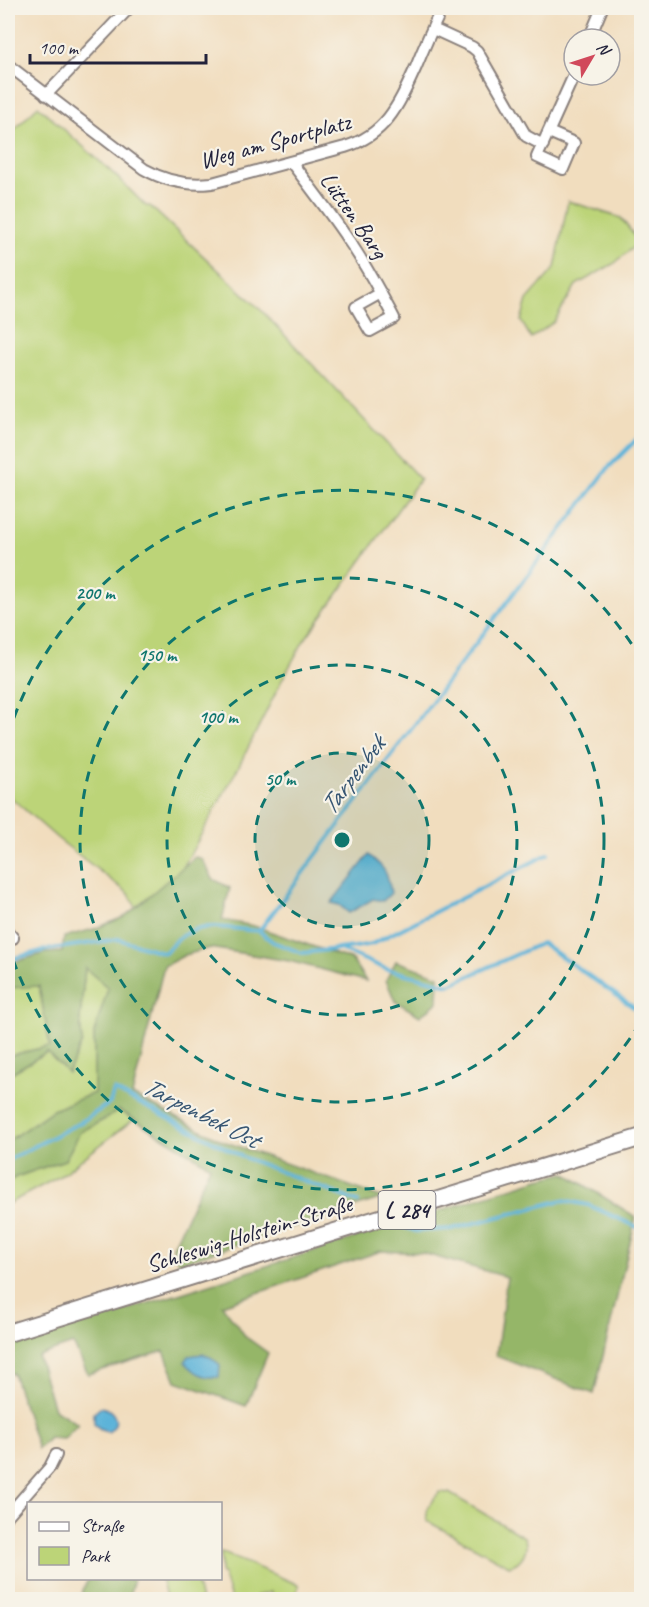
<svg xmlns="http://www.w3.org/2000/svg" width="649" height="1607" viewBox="0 0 649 1607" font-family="Caveat,sans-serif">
	<rect width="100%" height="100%" fill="#f7f3e8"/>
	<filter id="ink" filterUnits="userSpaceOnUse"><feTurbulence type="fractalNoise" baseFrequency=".0167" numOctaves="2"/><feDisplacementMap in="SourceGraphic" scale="12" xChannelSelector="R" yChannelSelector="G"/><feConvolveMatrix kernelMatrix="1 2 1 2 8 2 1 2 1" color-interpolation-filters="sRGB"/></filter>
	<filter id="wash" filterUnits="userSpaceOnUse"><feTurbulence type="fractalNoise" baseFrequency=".008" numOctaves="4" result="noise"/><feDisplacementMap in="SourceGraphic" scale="24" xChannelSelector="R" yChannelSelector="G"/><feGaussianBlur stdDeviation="1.35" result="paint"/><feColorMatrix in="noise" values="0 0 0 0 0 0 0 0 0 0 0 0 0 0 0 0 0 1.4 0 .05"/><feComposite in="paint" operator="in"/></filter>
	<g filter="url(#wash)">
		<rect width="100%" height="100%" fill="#f1ddbe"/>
		<path fill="#bcd478" stroke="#6f7b5a" stroke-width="1.5" d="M38 106 116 176 146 206H150L262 311 420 479 303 642 281 682 240 764 169 893 145 925 129 894 57 838 8 795V136Z
			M568 201 621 218 639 242 615 263 576 285 554 322 531 338 521 321 527 300 555 268Z
			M85 968 109 988 94 1033 95 1093 53 1110 8 1141V1075L47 1052 68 1072 82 1042 80 1019Z
			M39 985 50 1046 8 1056V988Z
			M118 1110 134 1119 60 1176 8 1204V1182L16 1177 65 1160 80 1132 109 1117Z
			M440 1492 449 1493 524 1537C530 1549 522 1563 509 1566L427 1521C425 1508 431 1501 440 1492Z
			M221 1552 299 1585 296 1595 280 1599H273L271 1592 256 1596 257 1599H231L223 1574H221Z
			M161 1579V1578L207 1579 196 1582 201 1600 167 1599Z"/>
		<path fill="#95b668" stroke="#5c6c52" stroke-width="1.5" d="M195 857 202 859 213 879 230 888 222 920 254 926 352 960 366 981 289 961 210 948 185 955 164 966 132 1095 223 1141 383 1198 179 1263 173 1247 210 1166 119 1110 109 1117 80 1132 65 1160 16 1177 8 1182V1141L53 1110 94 1093V1033L108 988 85 968 80 1019 82 1042 68 1073 47 1052 8 1075V1056L50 1046 39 986 8 988V964L45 953 62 952 64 937 94 929 124 917Z
			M396 961 439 976 438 1002 420 1016 395 1001 386 980Z
			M565 1173 636 1217 594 1394 496 1356 507 1277 422 1253 381 1251 222 1305 246 1337 268 1353 246 1406 176 1381 164 1351 88 1374 73 1344 38 1356 54 1409 78 1424 64 1439 49 1438 38 1449 13 1373 8 1375V1345L182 1293 539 1179Z
			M88 1579V1578L134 1579 128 1599H79Z"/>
		<path fill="#5cb3d9" stroke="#3f6a8a" stroke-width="1.5" d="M369 855C385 868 388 873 391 893L383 901 373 899 349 913 339 905 331 903Z
			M203 1354 212 1358 220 1365 219 1377C203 1378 196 1374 185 1362L189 1356Z
			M101 1407C116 1410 121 1424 108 1432L99 1428 94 1423V1413Z"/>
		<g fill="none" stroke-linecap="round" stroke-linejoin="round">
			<path stroke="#5cb3d9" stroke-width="4" d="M259 931 273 942 302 953 355 947 372 944 548 854
				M337 948 386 969 449 985 542 943 642 1013
				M8 960 45 950 118 939 165 953C191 917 220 928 259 931L609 467 642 434
				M8 1160 81 1122 110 1103 114 1090 243 1157 358 1202
				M402 1226 416 1231 452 1229 563 1200 588 1205 642 1229"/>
		</g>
	</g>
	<g filter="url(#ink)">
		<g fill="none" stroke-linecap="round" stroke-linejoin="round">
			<g stroke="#8a807c" stroke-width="14">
				<path id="street" d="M433 29 472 47 477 51 526 136 543 145
					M589 39 602 8
					M8 65 144 169C165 181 188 186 212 183L345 147C387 134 399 104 416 67 424 47 433 27 442 8
					M46 95 129 8
					M549 132 574 143 563 169 537 157 574 75
					M291 162C311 188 331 214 349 241 366 265 380 292 394 318L370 331 356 307 381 293
					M8 932 13 938
					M8 1515 50 1467 56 1455"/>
			</g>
			<g stroke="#8a807c" stroke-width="20">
				<path id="primary" d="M8 1333 642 1137"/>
			</g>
			<use href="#street" stroke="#fff" stroke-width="10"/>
			<use href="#primary" stroke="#fff" stroke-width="16"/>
		</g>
	</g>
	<circle cx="342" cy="840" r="87" fill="#0f766e" fill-opacity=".12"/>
	<g fill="none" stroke="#0f766e" stroke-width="3" stroke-dasharray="10 8">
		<circle cx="342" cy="840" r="87"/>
		<circle cx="342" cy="840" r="175"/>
		<circle cx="342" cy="840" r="262"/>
		<path d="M640 1023A350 350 0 0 1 8 945M8 735A350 350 0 0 1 640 657"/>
	</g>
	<g text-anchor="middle" stroke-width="4.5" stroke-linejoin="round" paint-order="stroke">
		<rect fill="#f7f3e8" stroke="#62616f" stroke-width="1.5" x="378.5" y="1191" width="57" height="38" rx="4.5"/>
		<g font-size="22" font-weight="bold" fill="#22223b">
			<text x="407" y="1218">L 284</text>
		</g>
		<g font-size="24" fill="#22223b" stroke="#f7f3e8">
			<text transform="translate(275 141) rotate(-15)" y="8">Weg am Sportplatz</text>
			<text transform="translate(354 215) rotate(55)" y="8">Lütten Barg</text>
			<text transform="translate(249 1234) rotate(-17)" y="8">Schleswig-Holstein-Straße</text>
		</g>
		<g font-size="26" font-style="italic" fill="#365572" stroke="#f7f3e8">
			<text transform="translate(352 775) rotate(-53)" y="9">Tarpenbek</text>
			<text transform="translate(201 1112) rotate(27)" y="9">Tarpenbek Ost</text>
		</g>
	</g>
	<circle cx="342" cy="840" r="9" fill="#0f766e" stroke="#f7f3e8" stroke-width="3"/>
	<g font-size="18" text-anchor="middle" font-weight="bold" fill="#0f766e" stroke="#f7f3e8" stroke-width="4.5" stroke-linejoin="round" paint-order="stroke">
		<text x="95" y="599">200 m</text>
		<text x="157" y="661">150 m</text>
		<text x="218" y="723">100 m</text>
		<text x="280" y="785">50 m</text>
	</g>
	<rect width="649" height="1607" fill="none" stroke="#f7f3e8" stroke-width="30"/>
	<rect x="27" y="1502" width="195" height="78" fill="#f7f3e8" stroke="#a29fa3" stroke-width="1.5"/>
	<rect x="39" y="1522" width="30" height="9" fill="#ffffff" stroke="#a29fa3" stroke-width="1.5"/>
	<text x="81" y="1532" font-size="18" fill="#22223b">Straße</text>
	<rect x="39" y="1547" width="30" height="18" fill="#bcd478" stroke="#a29fa3" stroke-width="1.5"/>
	<text x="81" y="1562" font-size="18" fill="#22223b">Park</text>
	<g transform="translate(592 57) rotate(51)"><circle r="28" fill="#f7f3e8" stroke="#a29fa3" stroke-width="1.5"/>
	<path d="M0-4.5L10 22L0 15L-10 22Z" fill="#d1495b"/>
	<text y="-9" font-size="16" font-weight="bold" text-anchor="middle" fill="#22223b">N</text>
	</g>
	<path d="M30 54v9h176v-9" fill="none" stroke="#22223b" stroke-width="3"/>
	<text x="39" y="54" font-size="18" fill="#22223b" stroke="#f7f3e8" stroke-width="4.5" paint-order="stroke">100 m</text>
</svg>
